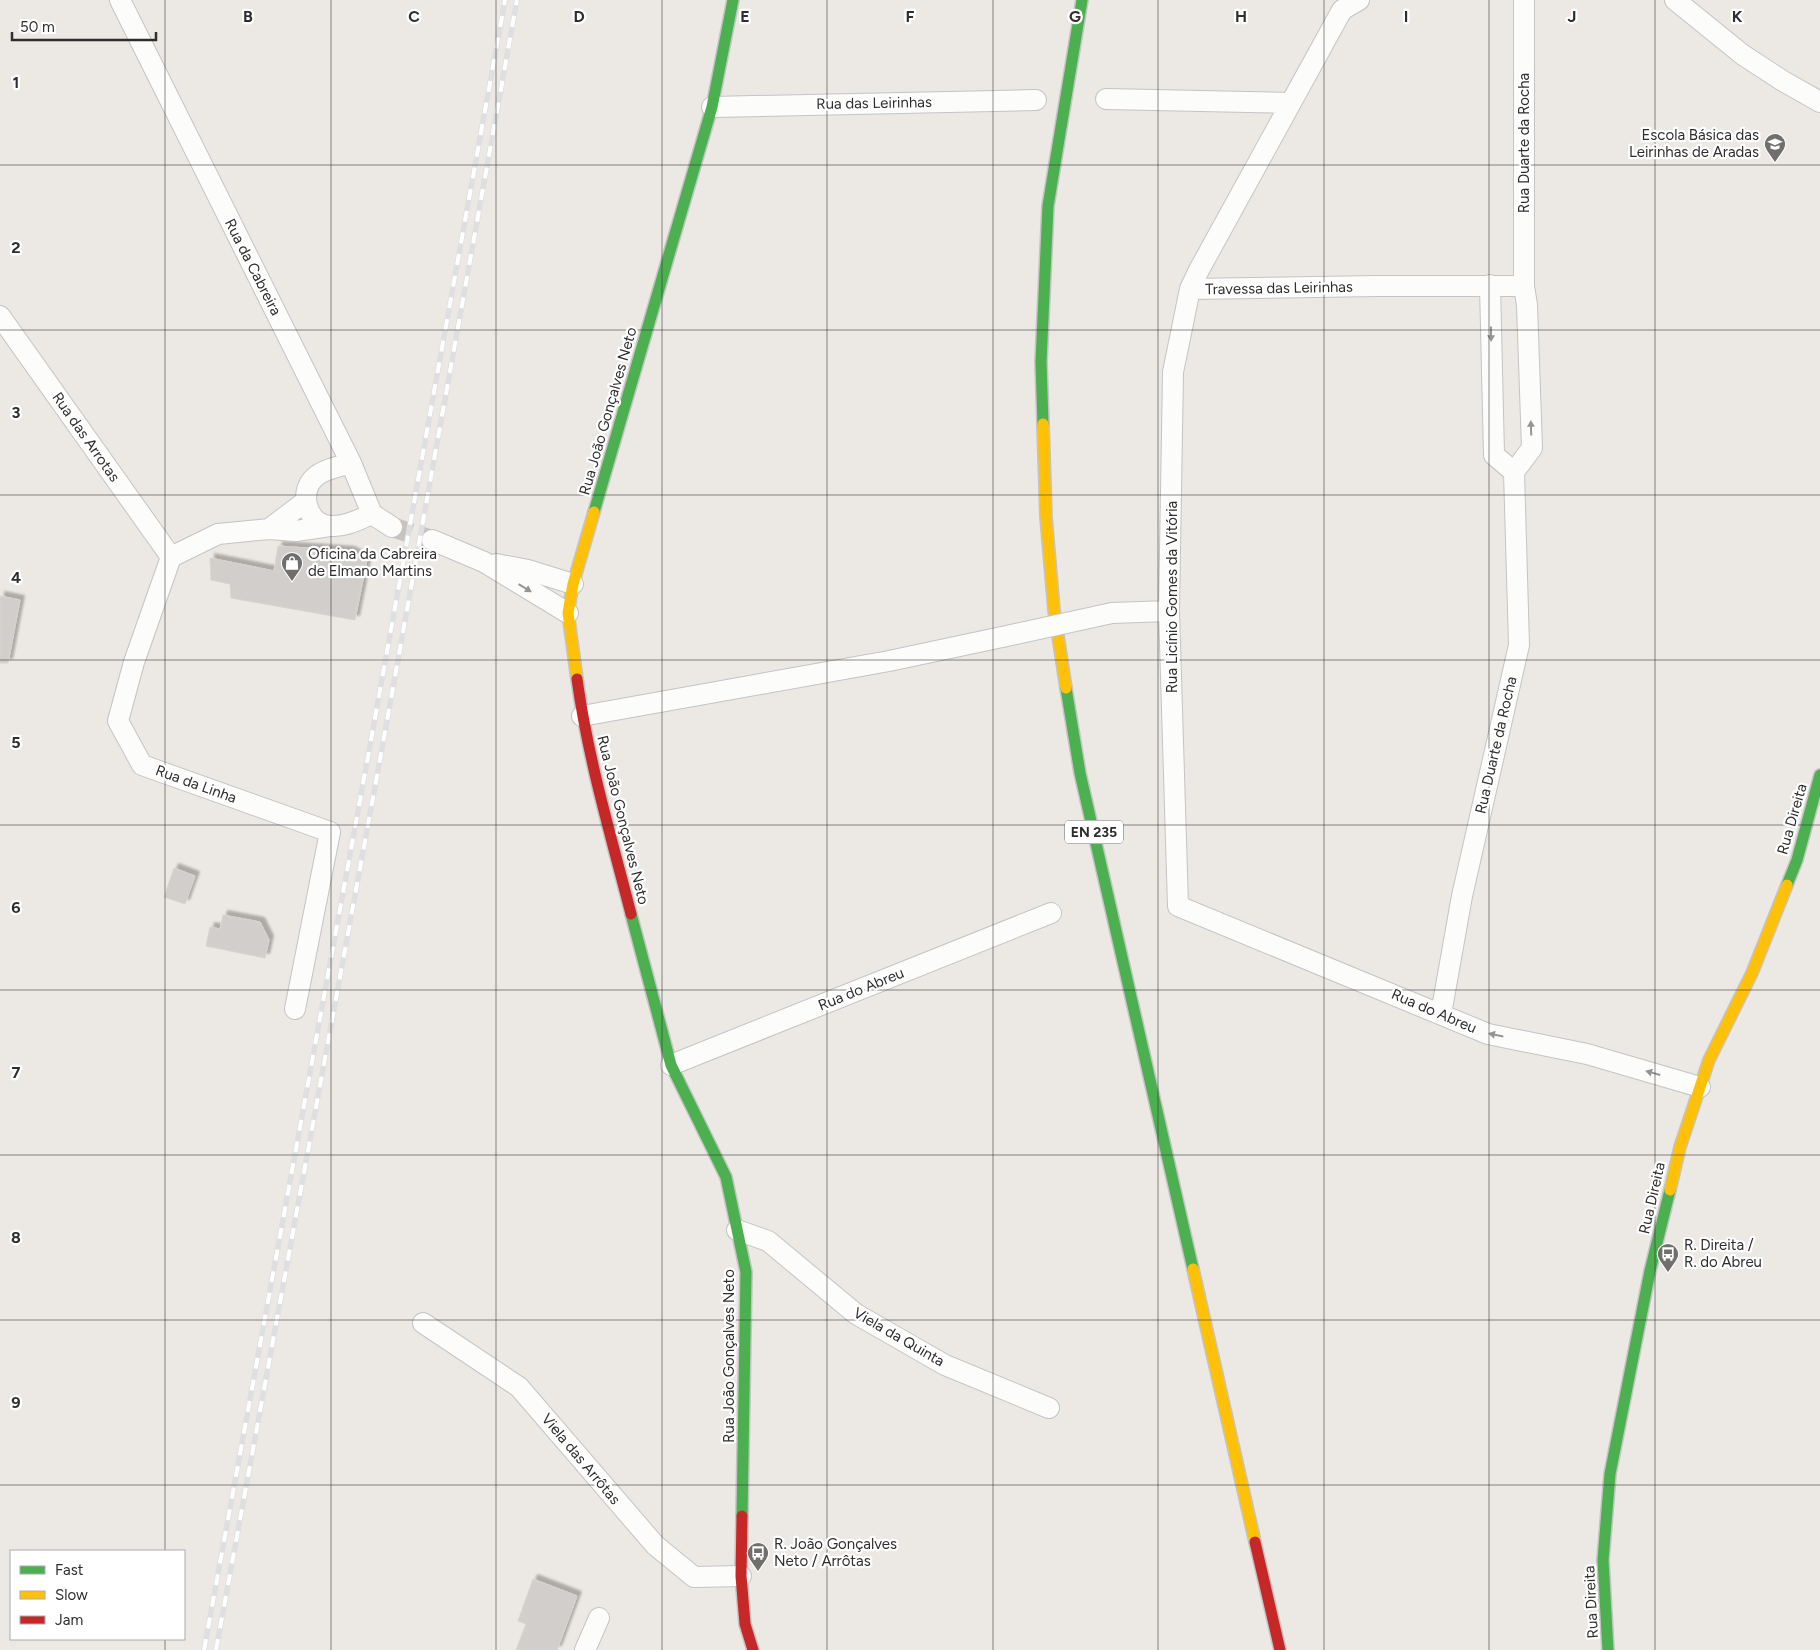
<svg xmlns="http://www.w3.org/2000/svg" width="1820" height="1650" viewBox="0 0 1820 1650" font-family="Figtree,sans-serif">
	<defs>
		<filter id="shadow"><feDropShadow dx="4.5" dy="-4.5" stdDeviation="1" flood-color="#0004"/></filter>
	</defs>
	<rect width="100%" height="100%" fill="#ece8e4"/>
	<path fill="#d1cecb" stroke="#d7d4d0" filter="url(#shadow)" d="M278 546 350 551 367 559 355 620 231 598 230 584 211 580 210 558 274 571Z
		M0 596 20 600 8 663H0Z
		M174 868 195 876 185 904 164 897Z
		M223 915 260 922 269 940 265 958 206 946 210 927 220 929Z
		M533 1579 577 1596 557 1650H516L526 1624 518 1621Z"/>
	<g fill="none" stroke-linecap="round" stroke-linejoin="round">
		<path stroke="#c6c3c0" stroke-width="20" stroke-dasharray="20 10" stroke-linecap="butt" d="M392 527 432 540"/>
		<g stroke="#c5c4c5" stroke-width="22">
			<path id="street" d="M120 0 351 463 372 514 392 527
				M1359 0 1342 10 1199 270 1190 289 1173 372 1169 611 1178 906 1488 1034 1587 1054 1700 1087
				M1675 0 1743 55 1783 81 1820 102
				M1106 99 1290 103
				M712 107 1036 100
				M1490 285 1494 455 1514 472 1532 448 1527 305 1524 286V0
				M1190 289 1377 286H1524
				M0 316 171 557
				M351 463C339 467 324 469 315 477 297 493 308 526 332 526 346 527 360 519 372 514
				M269 529 306 501
				M432 540 484 562 568 613
				M496 564 528 570 573 584
				M1112 613 1169 611
				M582 716 889 661 1002 637
				M295 1009 330 832 142 765 118 721 134 662 171 557 218 534 269 529 296 531 330 526
				M1441 1014 1462 896 1519 645 1514 472
				M671 1065 1051 913
				M737 1230 768 1241 856 1314 945 1365 1049 1408
				M423 1323 519 1387 655 1545 694 1577 741 1576
				M585 1650 599 1618"/>
		</g>
		<g stroke="#c5c4c5" stroke-width="14">
			<path id="fast" d="M1043 424 1041 362 1048 206 1082 0
				M594 512 712 107 733 0
				M1066 688 1080 773 1193 1269
				M1787 885 1797 860 1820 775
				M631 914 671 1065 726 1177 746 1272 742 1516
				M1608 1650 1603 1560 1610 1474 1650 1271 1670 1190"/>
		</g>
		<g stroke="#c5c4c5" stroke-width="14">
			<path id="slow" d="M1043 424 1046 517 1054 610 1066 688
				M577 679 568 613 573 584 594 512
				M1670 1190 1680 1147 1709 1060 1752 973 1787 885
				M1193 1269 1255 1542"/>
		</g>
		<g stroke="#c5c4c5" stroke-width="14">
			<path id="jam" d="M577 679C588 759 611 836 631 914
				M742 1516 741 1576 745 1624 753 1650
				M1255 1542 1280 1650"/>
		</g>
		<use href="#street" stroke="#fcfcfb" stroke-width="20"/>
		<use href="#fast" stroke="#4caf50" stroke-width="11"/>
		<use href="#slow" stroke="#ffc107" stroke-width="11"/>
		<use href="#jam" stroke="#c62828" stroke-width="11"/>
		<g stroke="#dfdfe1" stroke-width="5.5">
			<path id="rail" d="M204 1650 367 762 505 0
				M216 1650 379 765 517 0"/>
		</g>
		<use href="#rail" stroke="#fff" stroke-width="4" stroke-dasharray="11" stroke-linecap="butt"/>
		<g stroke="#c5c4c5" stroke-width="22" stroke-linecap="butt">
			<path id="street-bridge" d="M1002 637 1112 613"/>
		</g>
		<use href="#street-bridge" stroke="#fcfcfb" stroke-width="20"/>
	</g>
	<defs><path id="oneway-solid" d="M-6-.8H1V-3.2L6.5 0L1 3.2V.8H-6Z" transform="scale(1.25)"/></defs>
	<g fill="#959594">
		<use href="#oneway-solid" transform="translate(1491 334) rotate(89)"/>
		<use href="#oneway-solid" transform="translate(1531 428) rotate(-92)"/>
		<use href="#oneway-solid" transform="translate(525 588) rotate(31)"/>
		<use href="#oneway-solid" transform="translate(1496 1035) rotate(-168)"/>
		<use href="#oneway-solid" transform="translate(1653 1073) rotate(-164)"/>
	</g>
	<path fill="none" stroke="#2e2e2e" stroke-width="1" stroke-opacity="0.55" d="M165 0V1551M331 0V1650M496 0V1650M662 0V1650M827 0V1650M993 0V1650M1158 0V1650M1324 0V1650M1489 0V1650M1655 0V1650M0 165H1820M0 330H1820M0 495H1820M0 660H1820M0 825H1820M0 990H1820M0 1155H1820M0 1320H1820M0 1485H1820M165 1639V1650"/>
	<defs>
		<g id="school-pin" transform="scale(1.125)"><path d="M0 17L-7.5 6A9.5 9.5 0 1 1 7.5 6Z" fill="#706f6e" stroke="#fff"/><path d="M0-5L7-2L0 1L-7-2ZM-4 1L0 2.5L4 1V4Q0 6-4 4Z" fill="#fff"/></g>
		<g id="shop-pin" transform="scale(1.125)"><path d="M0 17L-7.5 6A9.5 9.5 0 1 1 7.5 6Z" fill="#706f6e" stroke="#fff"/><path d="M-5-2.5h2.3a2.7 3.5 0 0 1 5.4 0H5L5.5 6h-11ZM-1.5-2.5h3a1.5 2.3 0 0 0-3 0Z" fill="#fff"/></g>
		<g id="bus-pin" transform="scale(1.125)"><path d="M0 17L-7.5 6A9.5 9.5 0 1 1 7.5 6Z" fill="#706f6e" stroke="#fff"/><path d="M-5-6H5V4H4V6H2V4H-2V6H-4V4H-5ZM-3.5-4V0h7V-4ZM-3.5 1.2v1.5H-2V1.2ZM2 1.2v1.5H3.5V1.2Z" fill="#fff"/></g>
	</defs>
	<g fill-rule="evenodd">
		<use href="#school-pin" x="1775" y="144"/>
		<use href="#shop-pin" x="292" y="563"/>
		<use href="#bus-pin" x="1668" y="1254"/>
		<use href="#bus-pin" x="758" y="1553"/>
	</g>
	<g text-anchor="middle" stroke-width="4.5" stroke-linejoin="round" paint-order="stroke">
		<rect fill="#fff" stroke="#6d6d6d" stroke-width="1" x="1065" y="820.5" width="58" height="23" rx="4"/>
		<g font-size="14" font-weight="bold" fill="#2e2e2e">
			<text x="1094" y="837">EN 235</text>
		</g>
		<g font-size="15" fill="#2e2e2e" stroke="#fff">
			<text transform="translate(874 103) rotate(-1)" y="5">Rua das Leirinhas</text>
			<text transform="translate(1524 143) rotate(-90)" y="5">Rua Duarte da Rocha</text>
			<text transform="translate(253 267) rotate(63)" y="5">Rua da Cabreira</text>
			<text transform="translate(1279 288) rotate(-1)" y="5">Travessa das Leirinhas</text>
			<text transform="translate(608 411) rotate(-74)" y="5">Rua João Gonçalves Neto</text>
			<text transform="translate(86 437) rotate(55)" y="5">Rua das Arrotas</text>
			<text transform="translate(1172 597) rotate(-90)" y="5">Rua Licínio Gomes da Vitória</text>
			<text transform="translate(1496 745) rotate(-77)" y="5">Rua Duarte da Rocha</text>
			<text transform="translate(196 784) rotate(20)" y="5">Rua da Linha</text>
			<text transform="translate(1792 819) rotate(-74)" y="5">Rua Direita</text>
			<text transform="translate(623 820) rotate(76)" y="5">Rua João Gonçalves Neto</text>
			<text transform="translate(861 989) rotate(-22)" y="5">Rua do Abreu</text>
			<text transform="translate(1434 1011) rotate(23)" y="5">Rua do Abreu</text>
			<text transform="translate(1652 1198) rotate(-77)" y="5">Rua Direita</text>
			<text transform="translate(899 1337) rotate(30)" y="5">Viela da Quinta</text>
			<text transform="translate(729 1356) rotate(-90)" y="5">Rua João Gonçalves Neto</text>
			<text transform="translate(581 1459) rotate(50)" y="5">Viela das Arrôtas</text>
			<text transform="translate(1591 1602) rotate(-93)" y="5">Rua Direita</text>
		</g>
		<g font-size="15" fill="#2e2e2e" stroke="#fff" text-anchor="start">
			<text x="1759" y="140" text-anchor="end">Escola Básica das<tspan x="1759" dy="17">Leirinhas de Aradas</tspan></text>
			<text x="308" y="559">Oficina da Cabreira<tspan x="308" dy="17">de Elmano Martins</tspan></text>
			<text x="1684" y="1250">R. Direita /<tspan x="1684" dy="17">R. do Abreu</tspan></text>
			<text x="774" y="1549">R. João Gonçalves<tspan x="774" dy="17">Neto / Arrôtas</tspan></text>
		</g>
	</g>
	<g font-size="16" text-anchor="middle" font-weight="bold" fill="#2e2e2e" stroke="#fff" stroke-width="4.5" stroke-linejoin="round" paint-order="stroke">
		<text x="248" y="22">B</text>
		<text x="414" y="22">C</text>
		<text x="579" y="22">D</text>
		<text x="745" y="22">E</text>
		<text x="910" y="22">F</text>
		<text x="1075" y="22">G</text>
		<text x="1241" y="22">H</text>
		<text x="1406" y="22">I</text>
		<text x="1572" y="22">J</text>
		<text x="1737" y="22">K</text>
		<text x="16" y="88">1</text>
		<text x="16" y="253">2</text>
		<text x="16" y="418">3</text>
		<text x="16" y="583">4</text>
		<text x="16" y="748">5</text>
		<text x="16" y="913">6</text>
		<text x="16" y="1078">7</text>
		<text x="16" y="1243">8</text>
		<text x="16" y="1408">9</text>
	</g>
	<rect x="10" y="1550" width="175" height="90" fill="#ffffff" stroke="#ababab"/>
	<rect x="20" y="1566" width="25" height="8" fill="#4caf50" stroke="#ababab"/>
	<text x="55" y="1575" font-size="15" fill="#2e2e2e">Fast</text>
	<rect x="20" y="1591" width="25" height="8" fill="#ffc107" stroke="#ababab"/>
	<text x="55" y="1600" font-size="15" fill="#2e2e2e">Slow</text>
	<rect x="20" y="1616" width="25" height="8" fill="#c62828" stroke="#ababab"/>
	<text x="55" y="1625" font-size="15" fill="#2e2e2e">Jam</text>
	<path d="M12 32v8h144v-8" fill="none" stroke="#2e2e2e" stroke-width="2.5"/>
	<text x="20" y="32" font-size="15" fill="#2e2e2e" stroke="#ffffff" stroke-width="4" paint-order="stroke">50 m</text>
</svg>
